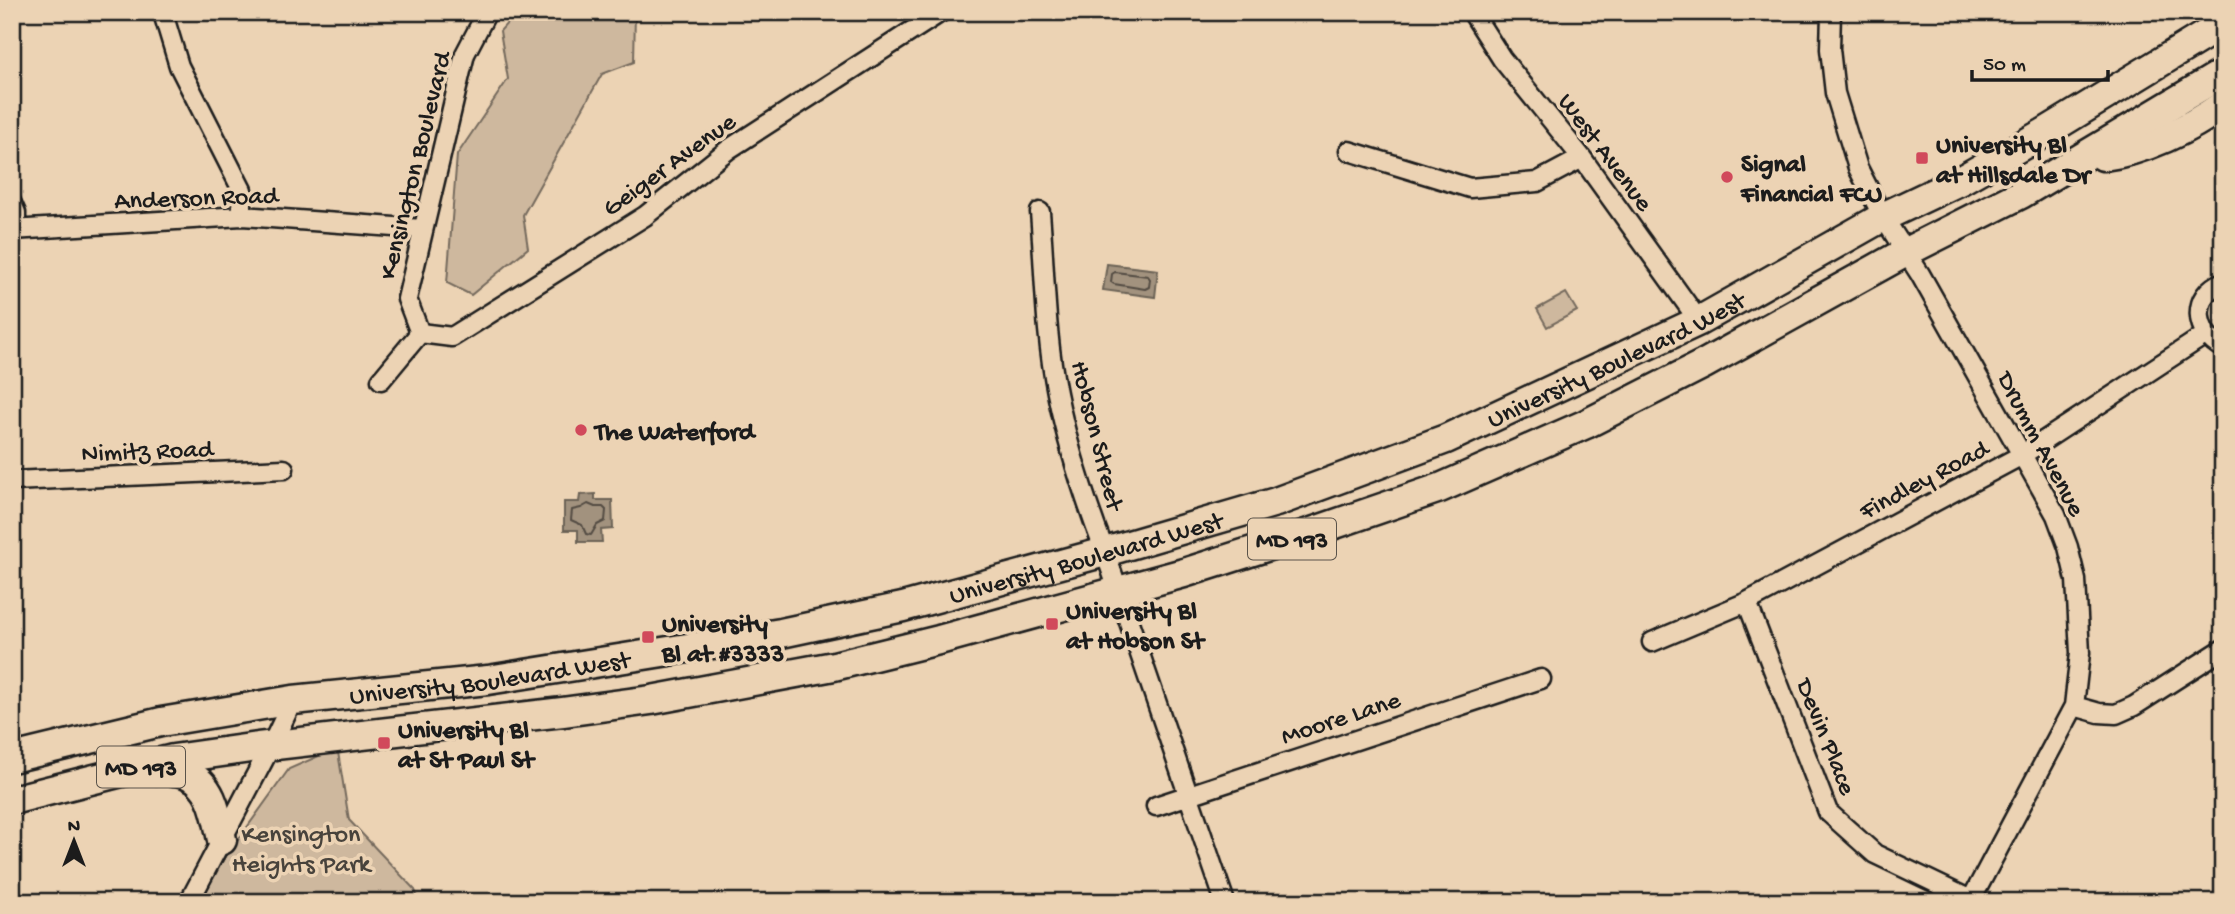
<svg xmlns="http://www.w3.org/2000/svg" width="2235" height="914" viewBox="0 0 2235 914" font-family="'Gochi Hand',sans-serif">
	<rect width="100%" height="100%" fill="#ecd3b4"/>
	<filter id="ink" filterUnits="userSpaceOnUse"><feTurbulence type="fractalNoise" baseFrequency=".0143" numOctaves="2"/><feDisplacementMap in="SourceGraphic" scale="14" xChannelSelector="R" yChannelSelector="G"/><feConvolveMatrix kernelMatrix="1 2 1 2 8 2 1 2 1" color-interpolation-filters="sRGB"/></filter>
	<g filter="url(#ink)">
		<path fill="#ceb89e" stroke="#756a5d" stroke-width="2" d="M517 12H635L634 62 602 74 523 215 528 248 471 295 447 283 457 155 508 79 500 31Z
			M1566 293 1577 311 1547 327 1537 309Z
			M338 752 349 820 415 890 419 902H197L207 883 289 769 321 755Z"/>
		<path fill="#a2927e" stroke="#6c6357" stroke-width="2" d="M1107 264 1158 270 1155 297 1103 290Z
			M595 494V500H612L613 529 601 530 602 542H578V530H564V502H579L580 495Z"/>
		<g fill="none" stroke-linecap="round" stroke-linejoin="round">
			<path stroke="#524b43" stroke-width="2" d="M1115 272 1148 276 1150 279 1149 287 1145 289 1114 284 1111 282 1112 274Z
				M588 504 595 507H603L606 510 605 521 597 525 591 535 586 534 582 525 571 520 572 510 581 508Z"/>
			<g stroke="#1c1c1c" stroke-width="23">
				<path id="minor" d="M164 12 165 20 179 66 242 190V216
					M1472 12 1502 59 1582 158 1699 321
					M1831 12 1830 49 1835 93 1858 168 1883 217 1920 274 2056 515 2068 547 2076 580 2080 653 2074 706 1970 902
					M1349 151 1470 188 1537 182 1582 158
					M12 204 16 213V230
					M1040 212C1045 272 1045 334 1057 393 1068 448 1085 500 1105 552L1225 902
					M12 230 242 216 422 229
					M2223 282C2190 294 2194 334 2223 348
					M420 333 452 337 645 216 729 149 941 12
					M420 333 407 299 465 54 487 12
					M381 380 420 333
					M12 481 284 469
					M1747 602 1828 812 1875 854 1971 900
					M1652 642 1747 602 2022 455 2205 335
					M2074 706 2099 713 2116 714 2134 706 2223 649
					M1156 806 1541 679
					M189 902 271 746 293 700"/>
			</g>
			<g stroke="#1c1c1c" stroke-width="33">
				<g id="primary">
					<path d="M2103 156C2144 151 2189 129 2223 105"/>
					<path id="s1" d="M12 758 161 722 293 700 488 680 781 633 903 607 1105 552 1276 502 1446 439 1699 321 1883 217 1961 180 2044 133 2223 24"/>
					<path d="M154 769C164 771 178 770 187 774 213 784 217 817 222 840"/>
					<path d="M12 800 173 759 258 747 563 712 651 700 834 666 939 640 1184 573 1306 534 1440 488 1586 424 1704 364 1906 252 2021 194 2223 73"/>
				</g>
			</g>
			<use href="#minor" stroke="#ecd3b4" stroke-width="18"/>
			<use href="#primary" stroke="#ecd3b4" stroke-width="28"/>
		</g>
	</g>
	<g fill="#d1495b" stroke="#ecd3b4" stroke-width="2.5">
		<rect x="1915" y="151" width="14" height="14" rx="3.5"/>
		<circle cx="1727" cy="177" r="7"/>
		<circle cx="581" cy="430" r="7"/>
		<rect x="1045" y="617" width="14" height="14" rx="3.5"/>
		<rect x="641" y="630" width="14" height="14" rx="3.5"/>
		<rect x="377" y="736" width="14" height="14" rx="3.5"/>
	</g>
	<g text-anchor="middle" stroke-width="7" stroke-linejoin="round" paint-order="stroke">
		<g fill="#ecd3b4" stroke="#5a534a" stroke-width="2">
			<rect x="1248" y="518.5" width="88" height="41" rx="5"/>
			<rect x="97" y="746.5" width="88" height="41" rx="5"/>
		</g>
		<g font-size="24" font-weight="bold" fill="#1c1c1c">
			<text x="1292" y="547">MD 193</text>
			<text x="141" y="775">MD 193</text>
		</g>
		<g font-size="26" font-weight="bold" fill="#1c1c1c" stroke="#ecd3b4" text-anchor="start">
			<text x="1936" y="152">University Bl<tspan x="1936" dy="30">at Hillsdale Dr</tspan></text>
			<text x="1741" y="171">Signal<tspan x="1741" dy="30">Financial FCU</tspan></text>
			<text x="595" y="439">The Waterford</text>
			<text x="1066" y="618">University Bl<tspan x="1066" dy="30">at Hobson St</tspan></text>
			<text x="662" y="631">University<tspan x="662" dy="30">Bl at #3333</tspan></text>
			<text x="398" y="737">University Bl<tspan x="398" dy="30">at St Paul St</tspan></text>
		</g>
		<g font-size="26" fill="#1c1c1c" stroke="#ecd3b4">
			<text transform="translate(1607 151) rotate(53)" y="9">West Avenue</text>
			<text transform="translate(668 163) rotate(-36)" y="9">Geiger Avenue</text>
			<text transform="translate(413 165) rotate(-76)" y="9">Kensington Boulevard</text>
			<text transform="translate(196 196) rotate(-2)" y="9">Anderson Road</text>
			<text dy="9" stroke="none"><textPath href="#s1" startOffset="1661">University Boulevard West</textPath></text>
			<text transform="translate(1099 435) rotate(76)" y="9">Hobson Street</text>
			<text transform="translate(2043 443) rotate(62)" y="9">Drumm Avenue</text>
			<text transform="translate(147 449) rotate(-2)" y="9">Nimitz Road</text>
			<text transform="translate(1923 478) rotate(-28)" y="9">Findley Road</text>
			<text dy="9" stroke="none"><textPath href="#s1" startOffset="1094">University Boulevard West</textPath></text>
			<text dy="9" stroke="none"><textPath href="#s1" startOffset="485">University Boulevard West</textPath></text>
			<text transform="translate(1340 716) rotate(-18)" y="9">Moore Lane</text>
			<text transform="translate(1828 736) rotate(68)" y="9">Devin Place</text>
		</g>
		<g font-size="26" fill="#48433c" stroke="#ecd3b4">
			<text x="301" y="841">Kensington<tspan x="301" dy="30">Heights Park</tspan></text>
		</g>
	</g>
	<rect width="2235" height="914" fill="none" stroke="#ecd3b4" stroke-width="42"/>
	<rect x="21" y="21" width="2193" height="872" fill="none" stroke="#1c1c1c" stroke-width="2.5" filter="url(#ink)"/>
	<g transform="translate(74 841)" stroke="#ecd3b4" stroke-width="5" paint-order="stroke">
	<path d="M0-5L12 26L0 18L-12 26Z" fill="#1c1c1c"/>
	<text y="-10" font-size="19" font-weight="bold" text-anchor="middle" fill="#1c1c1c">N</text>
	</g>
	<path d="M1972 70v10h136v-10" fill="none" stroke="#1c1c1c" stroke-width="3.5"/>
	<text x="1983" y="70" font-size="21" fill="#1c1c1c" stroke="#ecd3b4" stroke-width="5" paint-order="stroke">50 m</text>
</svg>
